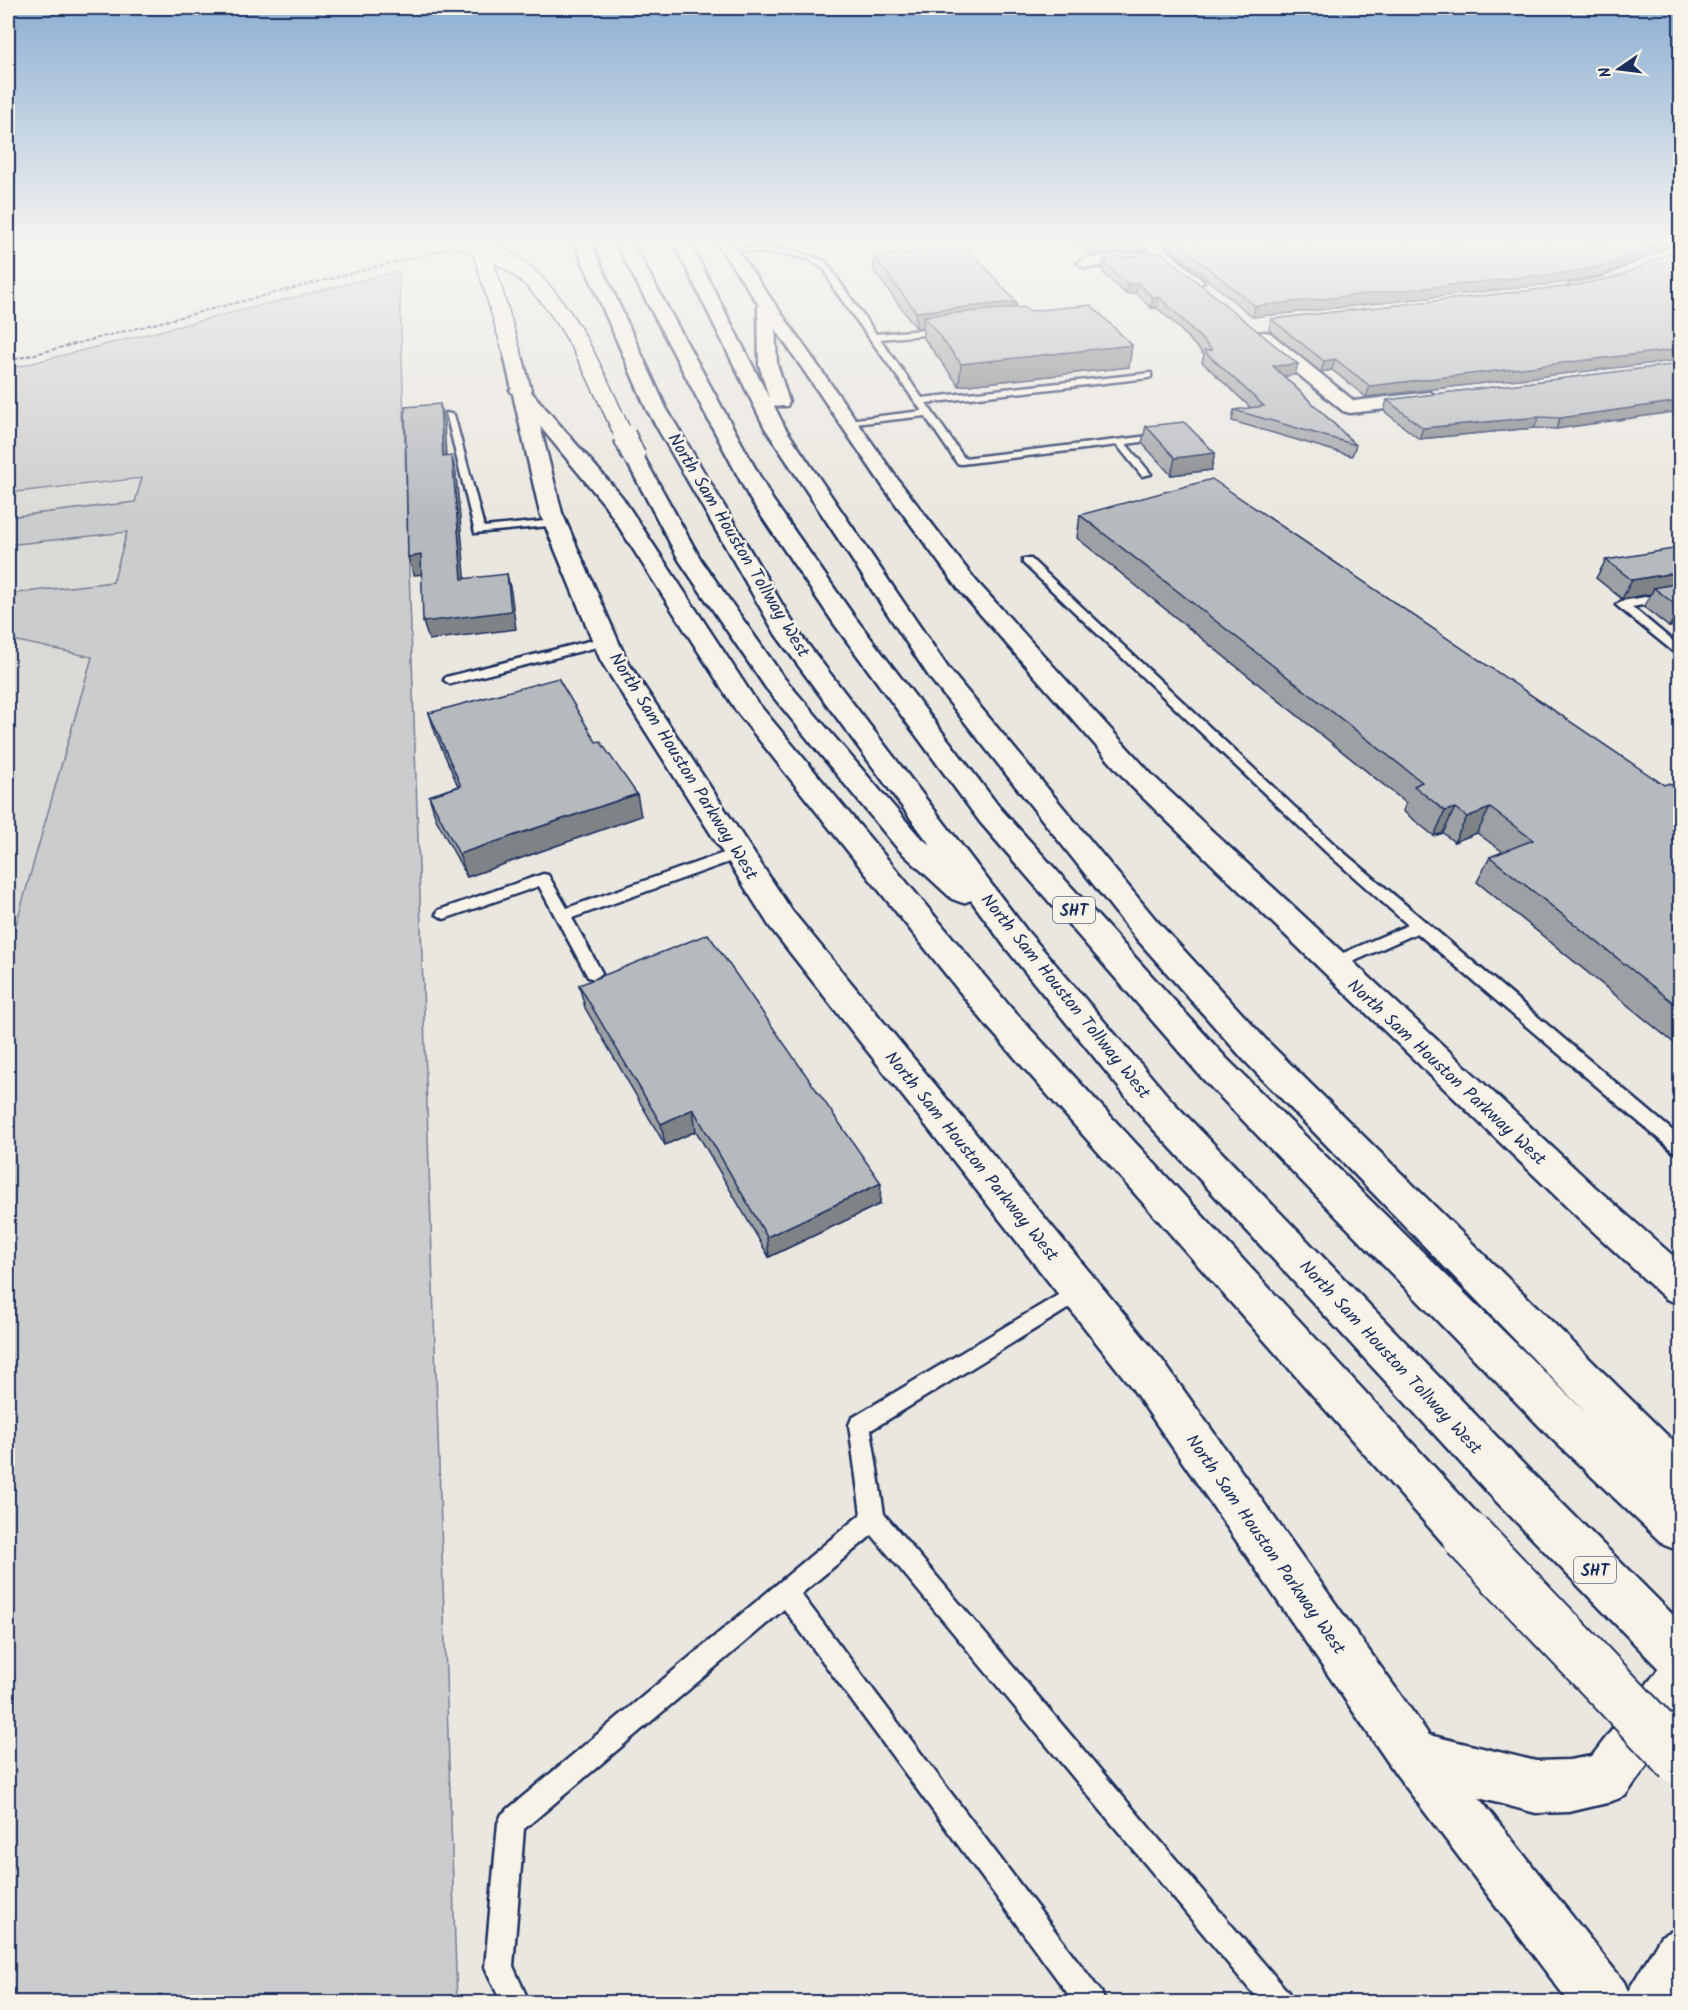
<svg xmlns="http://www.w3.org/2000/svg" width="1688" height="2010" viewBox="0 0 1688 2010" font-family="Kalam,sans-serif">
	<rect width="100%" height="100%" fill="#eae7e0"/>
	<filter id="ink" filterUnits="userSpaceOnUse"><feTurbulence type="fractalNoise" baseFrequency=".0167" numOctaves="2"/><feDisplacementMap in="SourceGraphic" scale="12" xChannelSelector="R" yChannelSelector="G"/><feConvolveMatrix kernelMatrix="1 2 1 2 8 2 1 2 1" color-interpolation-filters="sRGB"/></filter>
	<g filter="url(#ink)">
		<path fill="#dadad6" d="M142 477 113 582 8 953V493Z"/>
		<path fill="#cbcccd" stroke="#737e96" stroke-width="1.5" d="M399 271 457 2002H8V953L92 657 8 639V594L113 582 127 532 8 545V517L135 502 142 478 8 493V369Z"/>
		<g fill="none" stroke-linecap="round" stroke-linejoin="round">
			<g stroke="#1b2f5e" stroke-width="5">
				<path id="lane" d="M746 247 795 251 825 261 876 334 947 328 948 330 944 333 880 339 922 398 1151 373V377L1148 378 926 403 964 458 1166 434 1168 436 1163 439 1126 444 1151 474 1142 476 1117 445 961 464 957 463 925 416 845 425V421L848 420 922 411 834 289 825 270 811 260 785 254 743 251Z
					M446 413 454 415 484 527 555 520 559 521V525L475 533Z
					M1023 559H1031L1336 846 1680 1137V1154L1674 1152 1417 933 1339 968H1327L1325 964 1327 960 1408 925 1326 852 1023 563Z
					M1680 591V598L1632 607 1680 647V657L1616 605 1622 601Z
					M605 637 611 641 609 644 450 684 444 680 446 677Z
					M738 848 743 849 745 853 743 857 572 918 602 973 594 979 588 977 539 886 444 919 436 914 439 910 543 874 548 875 567 908Z
					M1080 1282 1087 1285 1090 1291 1087 1297 871 1430 884 1514 1288 1992 1292 2002H1260L872 1535 801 1594 1101 1992 1105 2002H1074L784 1609 524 1829 513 1966 529 2002H501L485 1967 498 1823 502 1814 861 1514 849 1425 852 1418Z"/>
			</g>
			<g stroke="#1b2f5e" stroke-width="5">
				<path id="street" d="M1137 239H1154L1204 282 1196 287 1190 285Z
					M1680 243V254L1615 284 1576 292 1568 287 1570 284 1605 277Z
					M1146 252 1154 257 1152 260 1085 268 1077 263 1085 258Z
					M1264 332 1270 333 1354 401 1430 392 1439 398 1430 404 1350 413 1343 411 1258 341 1255 337 1258 333Z"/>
			</g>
			<g stroke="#1b2f5e" stroke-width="5">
				<path id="secondary" d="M714 239H729L898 480 976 581 1153 776 1595 1187 1680 1262V1304L1666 1299 1569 1209 1133 788 960 591 884 488Z
					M514 354 523 359 562 513 627 661 792 911 1162 1360 1429 1735 1536 1761 1569 1760 1592 1756 1663 1663 1680 1656V1720L1625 1796 1607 1803 1569 1812 1536 1813 1479 1798 1624 1982 1628 1991 1661 1936 1680 1928V2002H1569L1396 1774 1132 1388 770 927 601 661 540 513 505 359Z"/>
			</g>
			<g stroke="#1b2f5e" stroke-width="5">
				<path id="highway" d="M573 239H589L666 408 799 633 1027 931 1172 1101 1526 1467 1680 1622V1680L1663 1673 1494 1499 1146 1121 1005 947 971 900 963 903 952 899 898 849 766 688 679 560 624 456 627 452H641L701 560 784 678 918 835 931 846 776 635 646 408Z
					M614 239H630L772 499 853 615 1000 808 1227 1059 1585 1412 1244 1060 1135 937 930 678 765 428 672 239H688L769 398 759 364 758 307 760 303H772L774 307 777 364 789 402 787 406H774L785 428 948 668 1157 921 1268 1042 1680 1448V1551L1664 1545 1549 1436 1203 1079 980 822 835 625 750 499Z
					M519 384 526 386 622 497 756 701 1011 1008 1483 1520 1490 1536 1483 1552 1467 1559 1451 1552 987 1026 737 712 605 505 510 390Z"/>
			</g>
			<use href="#lane" fill="#f7f3e8" fill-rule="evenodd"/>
			<use href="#street" fill="#f7f3e8" fill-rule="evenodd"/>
			<use href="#secondary" fill="#f7f3e8" fill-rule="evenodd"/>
			<use href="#highway" fill="#f7f3e8" fill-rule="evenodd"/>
			<path stroke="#1b2f5e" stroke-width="2" stroke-dasharray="4.5 2" stroke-linecap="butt" d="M8 361 486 239"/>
			<g stroke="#1b2f5e" stroke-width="20" stroke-linecap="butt">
				<path id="secondary-bridge" d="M478 239 514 359"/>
			</g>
			<g stroke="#1b2f5e" stroke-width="20" stroke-linecap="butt">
				<path id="highway-bridge-far2" d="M459 239C474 245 491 250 505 259 566 296 595 375 624 436"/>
			</g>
			<g stroke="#1b2f5e" stroke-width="26" stroke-linecap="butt">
				<path id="highway-bridge-far1" d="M624 435 634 456"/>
			</g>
			<g stroke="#1b2f5e" stroke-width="54" stroke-linecap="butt">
				<path id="highway-bridge" d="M1467 1536 1680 1760"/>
			</g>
			<use href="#secondary-bridge" stroke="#f7f3e8" stroke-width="17"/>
			<use href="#highway-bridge-far2" stroke="#f7f3e8" stroke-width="17"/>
			<use href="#highway-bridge-far1" stroke="#f7f3e8" stroke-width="22"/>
			<use href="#highway-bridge" stroke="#f7f3e8" stroke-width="50"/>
		</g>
		<path fill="#9da0a4" stroke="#1b2f5e" stroke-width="1.5" d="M1071 239H1146L1147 240 1146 250 1089 255Z
			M1158 239H1680V242L1603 275 1568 282 1253 317Z
			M1680 248V360L1366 397 1332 370 1321 372 1269 330 1271 319 1572 286 1620 276Z
			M874 256 1016 302V307L1132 345 1129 367 959 386 923 337V327L916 328 874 271Z
			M1104 259 1295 375 1284 376 1356 445 1352 456 1232 421 1234 410 1251 408 1202 362 1204 355 1172 321 1157 308H1151L1136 293 1126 294 1104 274V270L1102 269Z
			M1680 364 1556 429 1534 428 1419 439 1384 411 1387 400Z
			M1146 426 1215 453 1211 470 1171 475 1142 443Z
			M1080 515 1664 785 1680 790V1048L1477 882 1490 857 1503 852 1477 833 1454 842 1443 833 1434 836 1403 811 1406 803 1077 538Z
			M1680 555V625L1669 627 1644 607 1651 594 1622 599 1596 578 1606 560Z
			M429 713 641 816 467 877 436 819 429 796 458 786 436 735Z
			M579 985 880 1204 769 1257 696 1131 665 1145 585 1008Z"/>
		<path fill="#7f8286" stroke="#1b2f5e" stroke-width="1.5" d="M1669 239H1680V242L1603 275 1568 282 1253 317 1255 306Z
			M1147 240 1146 250 1089 255 1090 245Z
			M1138 283 1136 293 1126 294 1128 284Z
			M1159 297 1157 308H1151L1153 298Z
			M1016 302 1015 318 924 316 923 327 916 328V312Z
			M1132 345 1129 367 959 386 961 364Z
			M1680 349V360L1366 397 1370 386Z
			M1335 359 1332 370 1321 372 1324 361Z
			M1298 364 1295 375 1271 377 1273 366Z
			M1680 401V411L1556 429 1560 418Z
			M440 404 444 420 447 474 443 457Z
			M1539 417 1534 428 1419 439 1423 428Z
			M1215 453 1211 470 1171 475 1175 458Z
			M452 456 456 473 467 597 462 579Z
			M421 555 426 574 414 575 408 557Z
			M1680 572V589L1654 588 1651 594 1622 599 1632 580Z
			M507 574 511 592 516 629 429 640 423 622Z
			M1680 608V625L1669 627Z
			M637 794 641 816 467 877 459 854Z
			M1455 808 1443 833 1434 836 1445 811Z
			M1490 808 1477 833 1454 842 1467 817Z
			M693 1109 696 1131 665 1145 661 1124Z
			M881 1183 880 1204 769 1257 767 1237Z"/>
		<path fill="#b6babf" stroke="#1b2f5e" stroke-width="1.5" d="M1083 239H1146L1147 240 1090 245Z
			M1172 239H1669L1608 265 1572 272 1255 306Z
			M968 248 1016 302 916 312 874 256Z
			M1680 248V349L1370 386 1335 359 1324 361 1271 319 1572 286 1620 276Z
			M1162 253 1298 364 1273 366 1356 445 1234 410 1264 406 1204 351 1212 350 1174 311 1159 297 1153 298 1138 283 1128 284 1105 264 1108 263 1104 259Z
			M1091 305 1132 345 961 364 924 316 1025 307 1029 311Z
			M1680 364V401L1560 418 1539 417 1423 428 1387 400Z
			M440 404 443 457 452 456 462 579 507 574 511 611 423 622 421 555 408 557 405 407Z
			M1184 422 1215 453 1175 458 1146 426Z
			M1212 479 1664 785 1669 783 1680 790V1008L1490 857 1533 840 1490 808 1467 817 1455 808 1445 811 1414 786 1422 782 1080 515Z
			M1673 549 1680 555V572L1632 580 1606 560Z
			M1680 583V608L1654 588Z
			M558 678 596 742 600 741 637 794 459 854 429 796 461 786 429 713Z
			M708 934 881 1183 767 1237 693 1109 661 1124 579 985Z"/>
	</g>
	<linearGradient id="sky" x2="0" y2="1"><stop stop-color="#8cafd3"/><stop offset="0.46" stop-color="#f6f4f1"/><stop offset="1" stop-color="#f6f4f1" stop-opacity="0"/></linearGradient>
	<rect width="1688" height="521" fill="url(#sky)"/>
	<g text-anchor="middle" stroke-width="5" stroke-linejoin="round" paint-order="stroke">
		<g fill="#f7f3e8" stroke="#5d6a87" stroke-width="1.5">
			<rect x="1053" y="897" width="42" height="26" rx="4.5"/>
			<rect x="1574" y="1557" width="42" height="26" rx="4.5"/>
		</g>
		<g font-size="16" font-weight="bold" fill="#1b2f5e">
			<text x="1074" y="916">SHT</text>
			<text x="1595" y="1576">SHT</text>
		</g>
		<g font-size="18" fill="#1b2f5e" stroke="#f7f3e8">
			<text transform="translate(739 545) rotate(59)" y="6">North Sam Houston Tollway West</text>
			<text transform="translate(684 766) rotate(58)" y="6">North Sam Houston Parkway West</text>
			<text transform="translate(1066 996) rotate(51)" y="6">North Sam Houston Tollway West</text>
			<text transform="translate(1447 1072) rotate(43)" y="6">North Sam Houston Parkway West</text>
			<text transform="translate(972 1156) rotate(51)" y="6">North Sam Houston Parkway West</text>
			<text transform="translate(1391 1357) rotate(47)" y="6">North Sam Houston Tollway West</text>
			<text transform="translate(1266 1544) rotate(55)" y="6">North Sam Houston Parkway West</text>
		</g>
	</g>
	<rect width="1688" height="2010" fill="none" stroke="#f7f3e8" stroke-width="30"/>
	<rect x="15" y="15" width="1658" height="1980" fill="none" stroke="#1b2f5e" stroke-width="2" filter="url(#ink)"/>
	<g transform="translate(1619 69) rotate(256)" stroke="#f7f3e8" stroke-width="4.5" paint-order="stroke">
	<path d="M0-4.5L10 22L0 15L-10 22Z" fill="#1b2f5e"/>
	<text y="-9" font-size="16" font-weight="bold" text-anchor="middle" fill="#1b2f5e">N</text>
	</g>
</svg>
